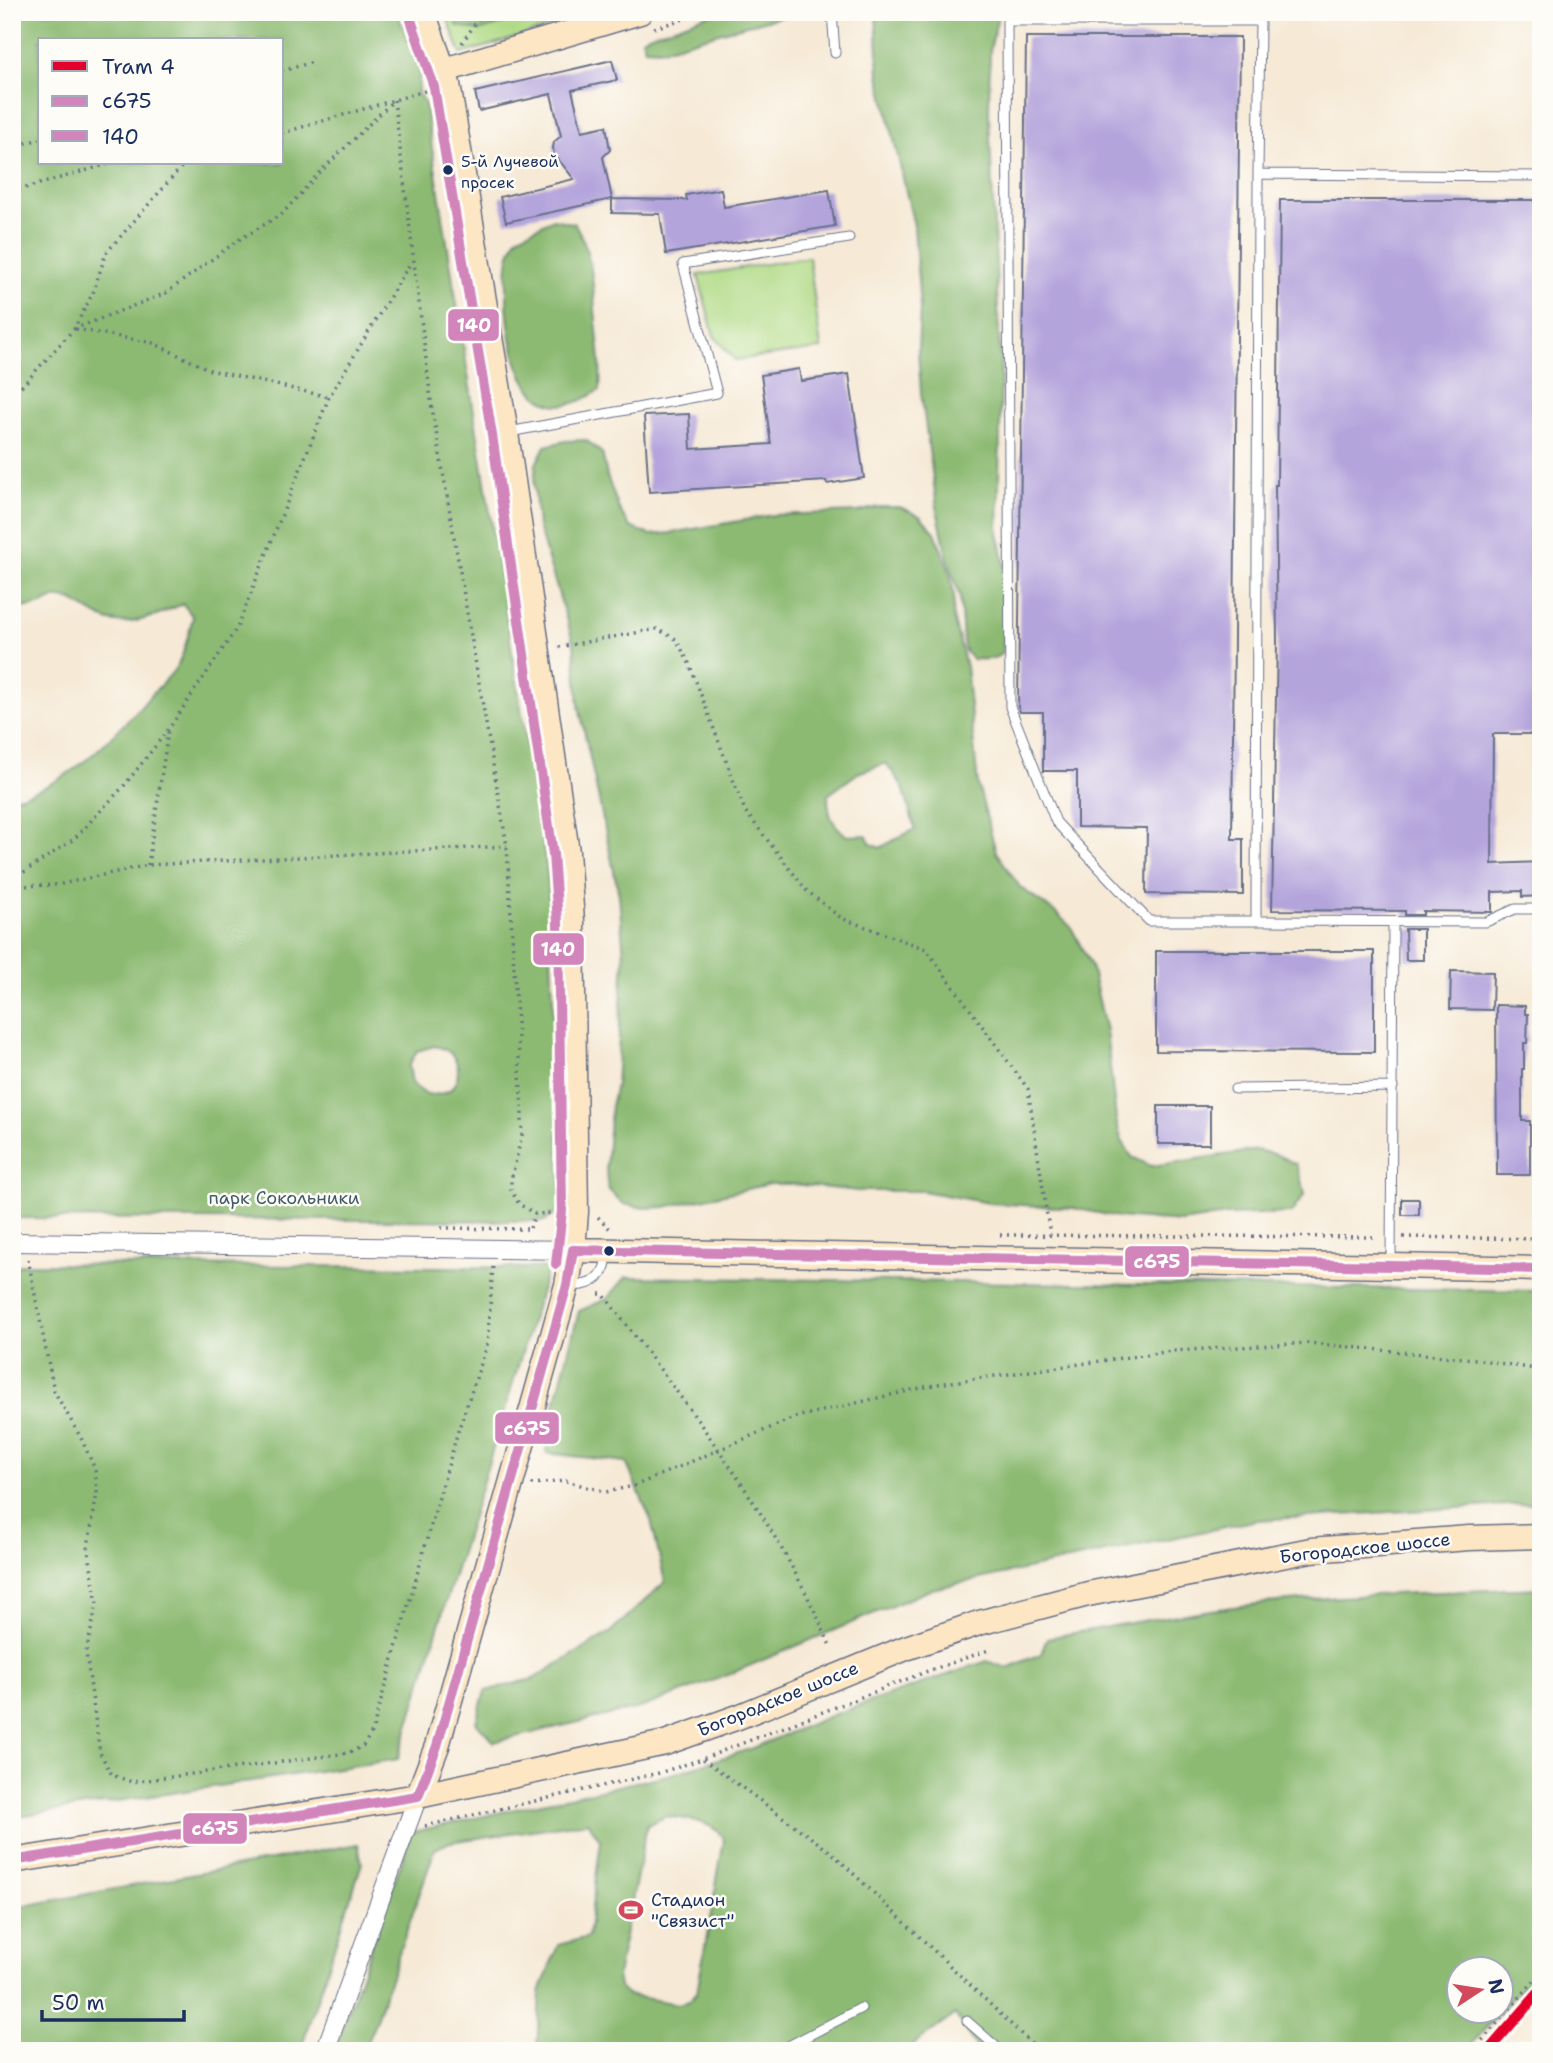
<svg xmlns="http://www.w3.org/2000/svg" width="1553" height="2063" viewBox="0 0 1553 2063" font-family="'Shantell Sans',sans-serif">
	<rect width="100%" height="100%" fill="#fdfcf7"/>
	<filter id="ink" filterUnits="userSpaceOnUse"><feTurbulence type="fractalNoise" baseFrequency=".0143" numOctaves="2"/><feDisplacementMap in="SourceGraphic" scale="14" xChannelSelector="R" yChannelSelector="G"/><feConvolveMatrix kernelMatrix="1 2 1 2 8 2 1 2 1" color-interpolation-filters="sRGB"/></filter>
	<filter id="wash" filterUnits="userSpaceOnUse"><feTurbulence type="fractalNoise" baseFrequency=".00686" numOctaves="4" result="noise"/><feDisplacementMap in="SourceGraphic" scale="28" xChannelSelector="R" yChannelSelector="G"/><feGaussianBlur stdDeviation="1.57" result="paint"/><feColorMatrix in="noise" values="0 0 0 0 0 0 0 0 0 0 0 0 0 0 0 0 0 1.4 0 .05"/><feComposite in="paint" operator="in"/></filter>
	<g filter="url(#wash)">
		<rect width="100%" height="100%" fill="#f6e9d5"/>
		<path fill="#b0da85" stroke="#668472" stroke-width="2" d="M445 12H601L461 54Z
			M809 257 821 349 735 360 714 336 698 275Z"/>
		<path fill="#8cba72" stroke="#547468" stroke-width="2" fill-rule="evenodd" d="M12 12H397L420 70 418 93 425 104 548 878 561 1203 555 1215 544 1221 12 1218V798C68 786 109 741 146 701 155 690 167 680 175 669 185 655 188 633 193 617L183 604C160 613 135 627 110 621 92 617 75 596 56 598 50 599 47 603 41 604 30 608 20 605 12 615ZM40 40H282V163H40ZM434 1046C458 1050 465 1072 450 1090 435 1098 423 1096 412 1083L409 1066 417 1051Z
			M452 12H537L479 31 457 26Z
			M721 12H801L743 26 664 49 645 48 642 39C650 33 658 32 668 29 686 24 702 15 721 12Z
			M876 12H999L990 50 989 115 1001 375 998 534C1000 541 1002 548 1003 556 1006 570 1008 649 1000 655 992 661 981 659 972 659L965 651 963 641 960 597 947 556 938 514 921 393 918 351 920 308 914 226 879 75Z
			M553 219 575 224C596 260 592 291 597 330 599 351 602 369 600 390 587 398 574 405 559 405 507 403 503 295 509 258 510 251 514 244 517 237Z
			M586 440 602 453 607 476 619 509 630 527 650 535 671 533 773 515 858 512 878 507H900L920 516 935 532 950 573 954 595 953 617 966 667 978 785 996 852 1020 887 1056 913 1071 927 1091 966 1106 1031 1116 1119 1121 1139 1132 1157 1151 1166 1257 1150 1277 1155 1296 1164 1305 1194 1291 1213 1226 1215 1182 1222 1118 1217 1073 1208 989 1203 923 1191H858L792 1184H770L665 1207 644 1208 623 1204 608 1189 606 1168 611 1106 616 1085 624 957 619 895 579 706 574 644 538 526 534 484 536 464 545 446 565 441ZM886 763 903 787 915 829 880 848 871 844 866 835 847 836C831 823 828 815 828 795L858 773Z
			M21 1264 548 1268 398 1759 12 1817V1271Z
			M626 1277 1541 1291V1503L1257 1520 932 1589 720 1678 643 1707 494 1742 476 1722 485 1691 533 1679 611 1632 665 1582 651 1520 626 1462 546 1453 548 1431 579 1311 607 1299Z
			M1541 1588V1965L1466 2051H979L955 2015 904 2051H537L540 1992 558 1945 588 1937 601 1841 588 1822 450 1842 435 1849 365 2051H334L412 1832 672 1774 753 1748 835 1714 987 1661 1007 1668 1041 1654 1047 1638C1118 1625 1187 1612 1258 1604 1352 1594 1447 1592 1541 1588ZM667 1816C686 1820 715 1820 724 1840L697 1992 689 2001 678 2004 627 1995 619 1987 617 1976 647 1825ZM1458 1968H1500V2010H1458Z
			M358 1844 362 1863 300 2051H12V1908Z"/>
		<g id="blocks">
			<path fill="#b4a4dc" d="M1026 37H1240L1232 839H1243V895L1146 894 1147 828 1077 827V771H1043V712H1020L1018 707Z
				M612 60 617 80 572 90 582 131 606 126 610 150 603 157 612 199 506 222 500 197 574 179 554 154 553 148 554 142 561 136 551 94 479 111 475 92Z
				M721 189 724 207 829 190 835 226 666 254 660 214 612 213V199L687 200 686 195Z
				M1280 200H1541V734H1493L1492 864 1541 862V896L1522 897V891L1492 892V912L1423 911V915H1405V911L1272 910 1277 642 1275 485H1277Z
				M799 369 801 381 849 374 864 478 827 484 826 481 649 492 644 416 689 414 691 449 771 444 761 375Z
				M1405 929H1423V960H1406Z
				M1156 951H1374V1052L1156 1051Z
				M1451 971 1493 972 1492 1010 1450 1009Z
				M1496 1005 1525 1006V1014H1528L1527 1043H1524V1069H1522V1121H1530V1175H1497Z
				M1158 1106H1210V1144H1158Z
				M1402 1199H1419V1215H1402Z"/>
		</g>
	</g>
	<g filter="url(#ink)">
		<use href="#blocks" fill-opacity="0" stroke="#687088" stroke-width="2"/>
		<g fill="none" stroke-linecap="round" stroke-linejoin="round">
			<g stroke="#687088" stroke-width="11">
				<path id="lane" d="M832 12 835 53
					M1541 176 1258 174 1256 921 1486 922 1515 909H1541
					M509 432 717 393 683 264 849 238
					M1256 921H1149L1056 822 1010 707 1007 21H1260L1258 174
					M1235 1089 1393 1087
					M1391 1263 1393 922
					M569 1285C592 1288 607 1276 607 1253
					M967 2021 1001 2051
					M779 2051 861 2008"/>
			</g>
			<g stroke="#687088" stroke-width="20">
				<path id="street" d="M12 1242 573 1250
					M325 2051 418 1796"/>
			</g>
			<g stroke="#687088" stroke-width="27">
				<path id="secondary" d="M445 70 640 12
					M573 1250 1541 1269
					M418 1796 437 1746 567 1285 573 1250 576 1212 572 921 567 852 506 433 448 84 423 12
					M12 1861 418 1796 665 1743 738 1717 906 1648 979 1623 1088 1594 1311 1550 1469 1538 1541 1536"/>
			</g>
			<path stroke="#687088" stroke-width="3.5" stroke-dasharray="2 5" stroke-linecap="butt" d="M654 28 707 12
				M462 43 483 12
				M282 71 313 62
				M394 100 432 408 507 846 522 1110V1135L511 1180V1190L519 1204 535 1214 557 1213
				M282 133 428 90
				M12 147 40 139
				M12 192 112 163
				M74 329 166 293 237 241 282 214 322 170 394 100
				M76 329 153 343 210 370 329 397
				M12 397 74 329 93 293 106 253 185 163
				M559 647 657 629 676 639 689 663 745 811 807 891 841 918 926 949 1028 1089 1050 1235
				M148 865 168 732
				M12 880 74 839 123 787 168 730 237 628 329 397 411 262
				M12 886 57 885 148 865 507 846
				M12 1215 17 1226
				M598 1217 610 1229
				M441 1228 530 1229
				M530 1228 535 1214
				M1000 1235 1378 1237
				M1403 1237 1541 1239
				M28 1259 54 1391 81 1438 95 1469 97 1493 88 1547 97 1604 86 1652 100 1753 112 1775 132 1782 348 1753 363 1746 372 1732 458 1431 487 1346 493 1266
				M599 1294H603C687 1405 777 1518 831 1648
				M531 1484 566 1481 606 1492 634 1486 796 1417 938 1384 1172 1351 1308 1343 1475 1359 1541 1370
				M703 1759 832 1853 1039 2051
				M425 1826 659 1773 702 1759 928 1671 989 1650
				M1473 2051 1541 1973
				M1528 2051 1541 2037"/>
			<use href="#lane" stroke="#fff" stroke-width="9"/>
			<use href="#street" stroke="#fff" stroke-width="18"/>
			<use href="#secondary" stroke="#fce6c4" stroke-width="24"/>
			<g stroke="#fdfcf7" stroke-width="16">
				<path id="bus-1" d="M418 1796 437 1746 567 1285 573 1250 1541 1269
					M12 1861 418 1796"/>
			</g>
			<g stroke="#fdfcf7" stroke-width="16">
				<path id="bus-2" d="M410 17 434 87 492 435 553 854 558 922 562 1211 556 1264"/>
			</g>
			<use href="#bus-1" stroke="#d185bb" stroke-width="10"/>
			<use href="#bus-2" stroke="#d185bb" stroke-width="10"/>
			<g stroke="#fdfcf7" stroke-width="16">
				<path id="tram-1" d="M1488 2051 1541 1990"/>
			</g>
			<use href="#tram-1" stroke="#e4002b" stroke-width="10"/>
		</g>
	</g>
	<defs>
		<g id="stadium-bare" transform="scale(1.89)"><path d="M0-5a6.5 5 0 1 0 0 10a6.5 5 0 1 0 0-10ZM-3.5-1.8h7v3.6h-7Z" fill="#d1495b" stroke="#fdfcf7" stroke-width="2.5" paint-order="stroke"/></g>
	</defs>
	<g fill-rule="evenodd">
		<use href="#stadium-bare" x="631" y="1910"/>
	</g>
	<g fill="#1b2f5e" stroke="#fdfcf7" stroke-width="2.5">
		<circle cx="448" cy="170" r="6"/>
		<circle cx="609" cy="1251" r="6"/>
	</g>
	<g text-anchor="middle" stroke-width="5" stroke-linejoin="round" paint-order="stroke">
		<g font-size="16" fill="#1b2f5e" stroke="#fdfcf7" text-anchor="start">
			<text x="461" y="167">5-й Лучевой<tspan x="461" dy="21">просек</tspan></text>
		</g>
		<g font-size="18" fill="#405a68" stroke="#fdfcf7">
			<text x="284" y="1204">парк Сокольники</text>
		</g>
		<g font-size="18" fill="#1b2f5e" stroke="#fdfcf7">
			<text transform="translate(1365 1548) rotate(-6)" y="6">Богородское шоссе</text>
			<text transform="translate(778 1699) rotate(-22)" y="6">Богородское шоссе</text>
		</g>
		<g font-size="18" fill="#1b2f5e" stroke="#fdfcf7" text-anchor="start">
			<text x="651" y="1906">Стадион<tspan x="651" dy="21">"Связист"</tspan></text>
		</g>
	</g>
	<g stroke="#fdfcf7" stroke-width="2.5">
		<rect x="447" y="308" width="53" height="34" rx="7" fill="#d185bb"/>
		<rect x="532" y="932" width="53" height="34" rx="7" fill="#d185bb"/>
		<rect x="1124" y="1245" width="66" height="33" rx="7" fill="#d185bb"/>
		<rect x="494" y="1411" width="66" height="34" rx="7" fill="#d185bb"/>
		<rect x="182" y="1812" width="66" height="33" rx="7" fill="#d185bb"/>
	</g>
	<g font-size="19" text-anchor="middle" font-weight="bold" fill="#fff">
		<text x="474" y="332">140</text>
		<text x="558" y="956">140</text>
		<text x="1157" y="1268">с675</text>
		<text x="527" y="1435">с675</text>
		<text x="215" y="1835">с675</text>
	</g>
	<rect width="1553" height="2063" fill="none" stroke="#fdfcf7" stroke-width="42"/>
	<rect x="38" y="38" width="245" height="126" fill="#fdfcf7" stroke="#a3aaba" stroke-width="2"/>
	<rect x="52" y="61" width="35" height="10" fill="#e4002b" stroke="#a3aaba" stroke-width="2"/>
	<text x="102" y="74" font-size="21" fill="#1b2f5e">Tram 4</text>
	<rect x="52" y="96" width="35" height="10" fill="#d185bb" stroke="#a3aaba" stroke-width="2"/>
	<text x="102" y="108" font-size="21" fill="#1b2f5e">с675</text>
	<rect x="52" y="131" width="35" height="10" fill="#d185bb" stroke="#a3aaba" stroke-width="2"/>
	<text x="102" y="144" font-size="21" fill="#1b2f5e">140</text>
	<g transform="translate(1480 1990) rotate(78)"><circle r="33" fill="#fdfcf7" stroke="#a3aaba" stroke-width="2"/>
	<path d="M0-5L12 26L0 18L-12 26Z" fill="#d1495b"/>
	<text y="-10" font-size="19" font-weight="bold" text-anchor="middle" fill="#1b2f5e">N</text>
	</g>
	<path d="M42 2010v10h142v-10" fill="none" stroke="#1b2f5e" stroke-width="3.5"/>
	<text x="52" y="2010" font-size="21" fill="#1b2f5e" stroke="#fdfcf7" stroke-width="5" paint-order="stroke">50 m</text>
</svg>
